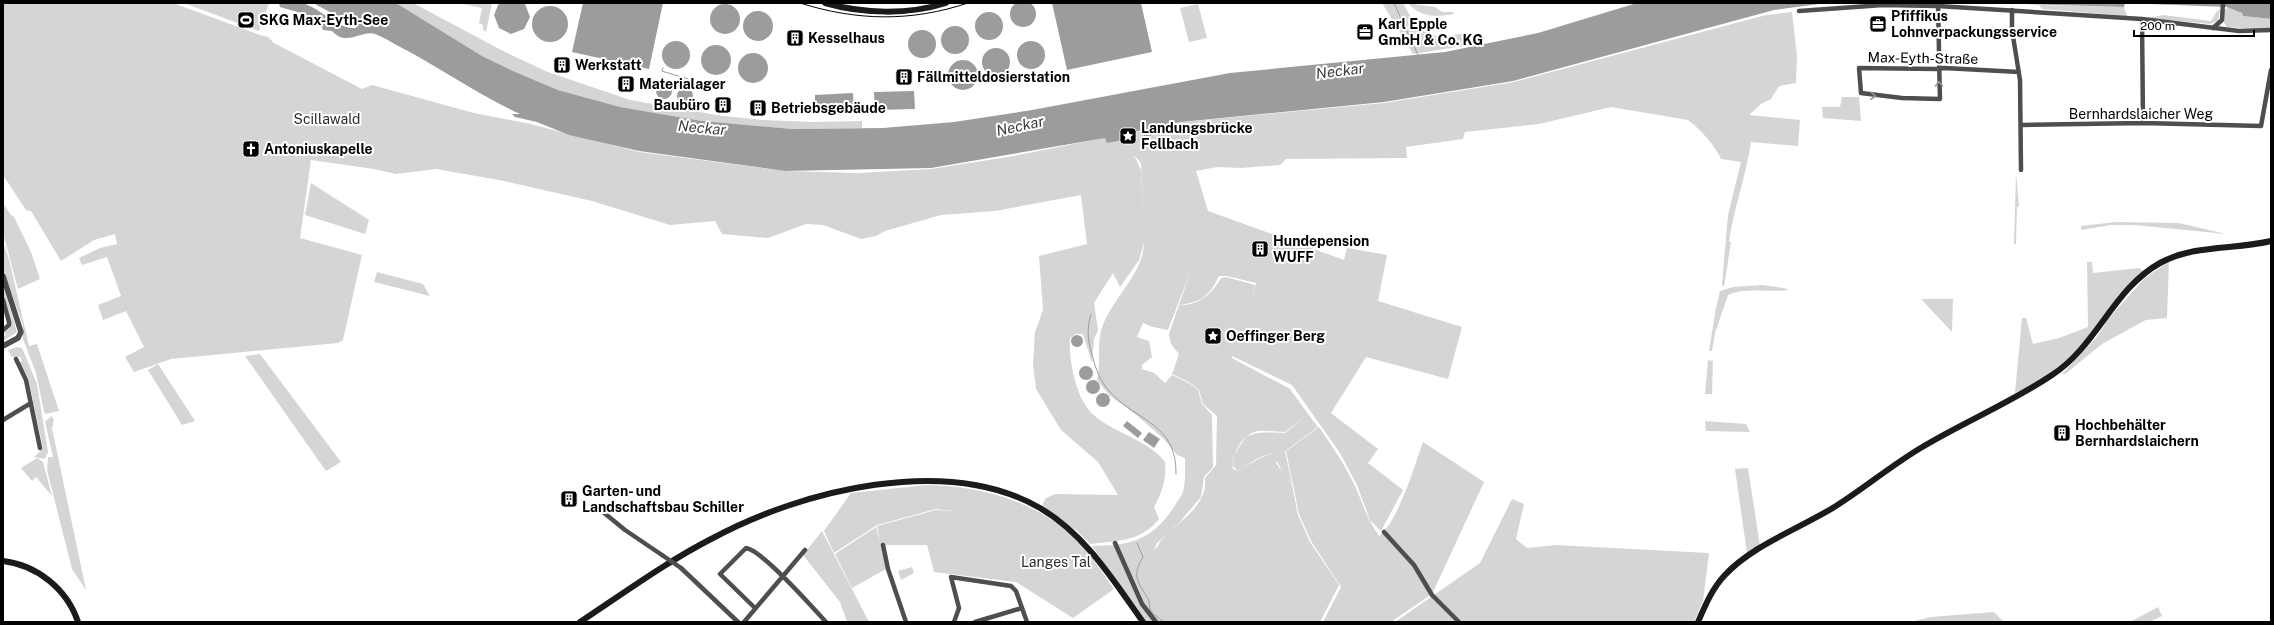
<svg xmlns="http://www.w3.org/2000/svg" width="2274" height="625" viewBox="0 0 2274 625" font-family="'Public Sans',sans-serif">
	<rect width="100%" height="100%" fill="#fff"/>
	<path fill="#d5d5d5" fill-rule="evenodd" d="M3 3H173L260 35 268 37 274 43 362 89 372 85 474 113 526 123 639 152 785 171 859 173 931 169 1014 156 1183 122 1384 103 1514 82 1766 15 1792 12 1797 56 1796 83 1779 86 1771 99 1761 104 1749 115 1800 120 1798 146 1751 142C1746 176 1734 208 1729 241L1731 242 1724 287 1722 285 1728 215 1741 162 1721 159C1714 144 1701 130 1688 120L1611 107 1539 124 1465 132 1463 139 1406 147 1407 158 1286 159 1280 165 1241 168 1217 167 1196 171 1208 211 1344 260 1347 248 1387 255 1378 301 1462 327 1448 379 1366 357 1331 413 1378 449 1368 463 1403 490 1381 531 1370 520 1357 485 1340 453 1292 385 1232 356V358L1290 389 1308 414 1285 432C1258 431 1251 425 1237 451 1233 457 1231 462 1233 469L1238 471 1258 459 1276 452 1258 458 1238 471 1232 465C1240 429 1255 432 1285 433L1308 414 1318 427 1285 451 1292 484 1283 473 1277 461 1276 463 1292 485 1298 515 1310 542 1339 585 1320 622H1146L1092 546C1127 545 1147 543 1170 513 1174 506 1180 499 1183 492 1186 481 1185 469 1185 458L1177 455 1164 439 1135 414 1109 395 1097 380C1101 364 1097 347 1101 331 1110 299 1143 276 1144 243L1139 260 1120 287 1113 273 1094 303 1098 330 1094 339 1092 363 1083 334H1076L1070 338C1069 353 1071 363 1074 377 1083 411 1094 419 1125 434 1138 441 1156 449 1165 462 1167 478 1162 493 1154 507L1159 519C1141 542 1116 541 1090 544L1077 531 1042 505 1046 498 1055 494 1118 495 1098 462 1061 430 1036 389 1033 364 1035 332 1043 310 1039 256 1087 244 1081 195 995 211 941 215 885 231 876 236 861 239 823 225 806 224 768 238 722 234 715 221 670 225 592 201 499 180 436 169 396 174 374 169 311 160 300 238 362 255 343 340 338 343 171 359 134 372 125 357 144 347 126 311 103 320 98 305 121 296 107 257 82 265 79 258 100 248 117 244 115 234 94 240 61 261 31 211 26 210 3 175ZM1134 155 1141 163 1144 229 1141 170ZM1191 270 1169 334 1171 344 1179 354 1172 374 1189 382 1199 390 1203 404 1217 416 1216 465 1205 478C1208 505 1180 521 1163 538 1159 542 1158 547 1154 550L1157 543 1179 523 1201 497 1204 477 1213 467 1212 415 1202 404 1198 390 1189 383 1172 375 1165 383 1154 373 1142 369V365L1152 357 1149 341 1137 337 1143 323 1153 327 1168 330ZM1219 276H1227L1256 283 1251 301 1255 285 1226 277 1221 278C1212 294 1198 306 1179 305 1201 302 1209 297 1219 276Z
		M184 3H269L259 31Z
		M396 3H413L505 52 548 72 630 100 723 116 763 120 813 122 862 121V128L792 129 702 121 620 107 558 90 513 71 482 56Z
		M458 3H492L486 32 483 30V25L479 23 482 8Z
		M1382 3H1403C1420 35 1429 41 1465 33L1470 45 1413 54Z
		M1408 3 1435 7 1442 12H1453L1454 14C1436 17 1421 18 1408 3Z
		M1198 4 1207 38 1189 42 1180 8Z
		M2039 5 2124 7 2127 16 2042 9Z
		M2228 7 2242 13 2243 16 2271 19V30L2227 27 2224 23V11Z
		M2220 10 2218 21 2210 24 2147 18 2163 15 2211 21 2217 11Z
		M1842 97H1859L1861 121 1823 118 1822 107H1840Z
		M2016 173 2019 206 2017 207 2016 244H2014Z
		M311 183 366 218 369 220 365 234 305 215Z
		M3 203 11 215 14 217 31 252 40 279 18 289 3 233Z
		M2116 222 2179 223 2226 234 2135 225H2111L2081 230V226Z
		M3 241 9 259 29 346 37 344 59 411 45 414 44 412 36 373 23 339V325L3 270Z
		M2087 262H2092L2093 273 2139 268 2143 271C2114 298 2096 333 2068 361 2054 375 2033 384 2015 393L2022 318H2026L2033 344 2059 338 2088 327Z
		M2169 262 2167 318 2146 320 2131 328 2102 344 2065 374H2062L2096 338 2109 318 2146 277Z
		M377 272 423 284 430 296 374 282Z
		M3 285 17 332 3 341V337L6 335 4 332 10 328 11 323 3 298Z
		M1763 285 1789 289C1782 294 1746 286 1728 295L1715 333 1712 351H1709L1716 308 1720 291 1733 287Z
		M1921 299H1953L1952 332Z
		M16 347 22 348 37 384 48 452 45 459 34 457 43 448 28 377 20 363 22 360 20 357H12L8 350Z
		M260 354 341 462 326 471 245 356Z
		M1708 360 1713 361 1712 394H1705Z
		M158 364 195 421 182 425 148 370Z
		M51 416 54 419 52 429 54 438 86 590 72 569 47 470 48 457H53L45 422Z
		M1705 421 1746 424 1750 432 1706 431Z
		M1319 427C1332 446 1345 465 1355 486 1363 504 1367 519 1379 536 1399 520 1414 467 1423 442L1484 482 1434 590 1429 596 1391 622H1323L1341 587 1311 541 1299 514 1286 451Z
		M37 458 43 462 52 496 36 477 32 481 21 468Z
		M1748 468 1760 546 1747 553 1735 469Z
		M927 485C980 486 1032 500 1073 536 1089 551 1101 571 1114 589L1073 618 1016 582 934 572 927 545H881L886 569 852 588 835 554 876 527 880 541 877 526 936 510 953 511 936 509 877 525 834 553 824 531 851 493Z
		M1512 499 1524 504 1516 539 1527 548 1556 545 1709 553 1703 601 1694 622H1395L1480 563Z
		M822 531 869 622H847L840 602 803 555Z
		M912 567 914 573 901 580 898 571Z
		M2158 607 2162 616 2149 622H2130Z
		M1994 612 2004 622H1911L1930 617Z"/>
	<path fill="#9c9c9c" d="M1010 14a13 13 0 1 1 26 0a13 13 0 1 1-26 0Z
		M279 3C286 3 295 1 302 3 319 7 339 30 356 28V23L341 18 313 3H396L482 56 513 71 558 90 620 107 702 121 792 129 883 128 954 122 1032 110 1230 73 1445 52 1538 33 1637 3H1826L1774 10 1513 81 1384 102 1181 122 1161 126V131L1147 137 1144 136 1142 130 1124 134 1122 140 1107 143 1105 138 931 168 785 171 639 151 569 135 537 122 515 117 512 114H520C481 96 446 72 408 51 397 46 386 38 375 34 362 30 346 47 332 31L323 30 318 18 280 7Z
		M499 3 525 4 530 17 524 29 511 34 499 28 494 15Z
		M583 3H663L649 69 572 52Z
		M1052 3H1141L1152 52 1067 70Z
		M1994 3H2271V19L2243 16 2242 13 2227 7 2125 3 2124 7Z
		M710 19a15 15 0 1 1 30 0a15 15 0 1 1-30 0Z
		M532 24a18 18 0 1 1 36 0a18 18 0 1 1-36 0Z
		M743 26a15 15 0 1 1 30 0a15 15 0 1 1-30 0Z
		M975 26a14 14 0 1 1 28 0a14 14 0 1 1-28 0Z
		M941 40a14 14 0 1 1 28 0a14 14 0 1 1-28 0Z
		M908 44a14 14 0 1 1 28 0a14 14 0 1 1-28 0Z
		M662 55a14 14 0 1 1 28 0a14 14 0 1 1-28 0Z
		M1017 55a14 14 0 1 1 28 0a14 14 0 1 1-28 0Z
		M701 60a15 15 0 1 1 30 0a15 15 0 1 1-30 0Z
		M982 62a14 14 0 1 1 28 0a14 14 0 1 1-28 0Z
		M738 68a15 15 0 1 1 30 0a15 15 0 1 1-30 0Z
		M948 75a15 15 0 1 1 30 0a15 15 0 1 1-30 0Z
		M656 91a8 8 0 1 1 16 0a8 8 0 1 1-16 0Z
		M677 96a8 8 0 1 1 16 0a8 8 0 1 1-16 0Z
		M914 91 915 109 875 110 874 92Z
		M853 93 854 111 815 112V95Z
		M1071 341a6 6 0 1 1 12 0a6 6 0 1 1-12 0Z
		M1079 373a7 7 0 1 1 14 0a7 7 0 1 1-14 0Z
		M1086 387a7 7 0 1 1 14 0a7 7 0 1 1-14 0Z
		M1096 400a7 7 0 1 1 14 0a7 7 0 1 1-14 0Z
		M1127 421 1142 433 1138 438 1123 426Z
		M1149 432 1160 439 1154 448 1143 440Z"/>
	<g fill="none" stroke-linecap="round" stroke-linejoin="round">
		<path stroke="#9c9c9c" stroke-width="1" d="M1394 3 1418 55
			M663 68 662 71 665 72 688 79V81
			M668 84V81
			M686 89 687 85
			M1091 314C1086 330 1088 342 1093 358 1096 370 1101 382 1109 391 1137 422 1177 423 1176 474
			M1137 543 1143 557C1132 575 1137 581 1147 597 1150 601 1149 605 1150 609 1152 615 1160 618 1164 622"/>
		<path stroke="#4e4e4e" stroke-width="4.5" d="M1938 6C1939 37 1939 68 1940 99L1902 98 1861 93 1859 68 1937 69 1944 68 2019 72
			M2012 10V30L2020 80 2021 170
			M1799 11 1883 5 1938 6 2142 19 2239 31 2271 30
			M2142 19 2143 123
			M2213 28 2222 20 2223 3
			M2022 125 2143 123 2261 126 2271 70
			M3 300 9 322V325L3 330
			M16 359 26 380 40 448
			M3 420 31 403
			M597 507 625 530 662 555
			M1384 532 1414 565 1432 595 1459 622
			M1115 543 1142 604 1156 622
			M883 545 888 569 906 622
			M681 568 738 622
			M755 608 720 574 746 548C762 550 813 608 826 622
			M744 622 805 550
			M954 622 959 608 951 577 1011 586 1016 591 1027 622
			M975 622 1022 608"/>
		<path stroke="#4e4e4e" stroke-width="5.5" d="M3 276 21 332 18 338 3 346"/>
		<path stroke="#1b1b1b" stroke-width="6" d="M825 3C864 14 908 15 946 3
			M3 561C37 565 67 589 78 622
			M580 622C624 593 666 562 713 538 802 490 947 454 1040 508 1086 535 1113 580 1143 622
			M1698 622C1705 606 1712 589 1724 576 1752 545 1801 528 1836 506 1866 487 1893 464 1924 446 1966 421 2012 402 2052 375 2097 346 2113 289 2160 263 2195 244 2234 250 2271 241"/>
		<path stroke="#000" stroke-width="1" d="M800 3C857 21 911 22 968 3"/>
		<path stroke="#4e4e4e" stroke-width="4.5" d="M662 555 681 568"/>
	</g>
	<defs><path id="oneway-chevron" d="M-2-3.5L2.5 0L-2 3.5" fill="none" stroke-width="1.6" stroke-linecap="round" stroke-linejoin="round"/></defs>
	<g stroke="#959595">
		<use href="#oneway-chevron" transform="translate(1939 84) rotate(-91)"/>
		<use href="#oneway-chevron" transform="translate(1873 96) rotate(5)"/>
	</g>
	<defs>
		<g id="stadium-square" transform="scale(0.9)"><rect x="-9" y="-9" width="18" height="18" rx="4" fill="#000" stroke="#fff"/><path d="M0-5a6.5 5 0 1 0 0 10a6.5 5 0 1 0 0-10ZM-3.5-1.8h7v3.6h-7Z" fill="#fff"/></g>
		<g id="office-square" transform="scale(0.9)"><rect x="-9" y="-9" width="18" height="18" rx="4" fill="#000" stroke="#fff"/><path d="M-6-3h4V-5.5h4V-3h4V5H-6ZM-1-4.5V-3h2v-1.5ZM-6 0V1H6V0Z" fill="#fff"/></g>
		<g id="building-square" transform="scale(0.9)"><rect x="-9" y="-9" width="18" height="18" rx="4" fill="#000" stroke="#fff"/><path d="M-4-6H4V6H1V3H-1V6H-4ZM-2.5-4.3h1.7v1.8h-1.7ZM.8-4.3h1.7v1.8H.8ZM-2.5-1h1.7V.8h-1.7ZM.8-1h1.7V.8H.8Z" fill="#fff"/></g>
		<g id="sight-square" transform="scale(0.9)"><rect x="-9" y="-9" width="18" height="18" rx="4" fill="#000" stroke="#fff"/><path d="M0-6L1.8-2.2L6-1.7L2.9 1.2L3.7 5.4L0 3.3L-3.7 5.4L-2.9 1.2L-6-1.7L-1.8-2.2Z" fill="#fff"/></g>
		<g id="church-square" transform="scale(0.9)"><rect x="-9" y="-9" width="18" height="18" rx="4" fill="#000" stroke="#fff"/><path d="M-1.2-6h2.4v3.5h3.3v2.4h-3.3V6h-2.4V-.1h-3.3v-2.4h3.3Z" fill="#fff"/></g>
	</defs>
	<g fill-rule="evenodd">
		<use href="#stadium-square" x="246" y="20"/>
		<use href="#office-square" x="1878" y="24"/>
		<use href="#office-square" x="1365" y="32"/>
		<use href="#building-square" x="795" y="38"/>
		<use href="#building-square" x="562" y="65"/>
		<use href="#building-square" x="904" y="77"/>
		<use href="#building-square" x="626" y="84"/>
		<use href="#building-square" x="723" y="105"/>
		<use href="#building-square" x="758" y="108"/>
		<use href="#sight-square" x="1128" y="136"/>
		<use href="#church-square" x="251" y="149"/>
		<use href="#building-square" x="1260" y="249"/>
		<use href="#sight-square" x="1213" y="336"/>
		<use href="#building-square" x="2062" y="433"/>
		<use href="#building-square" x="569" y="499"/>
	</g>
	<g text-anchor="middle" stroke-width="4" stroke-linejoin="round" paint-order="stroke">
		<g font-size="14" font-weight="bold" fill="#000" stroke="#fff" text-anchor="start">
			<text x="1891" y="21">Pfiffikus<tspan x="1891" dy="16">Lohnverpackungsservice</tspan></text>
			<text x="259" y="25">SKG Max-Eyth-See</text>
			<text x="1378" y="29">Karl Epple<tspan x="1378" dy="16">GmbH &amp; Co. KG</tspan></text>
			<text x="808" y="43">Kesselhaus</text>
			<text x="575" y="70">Werkstatt</text>
			<text x="917" y="82">Fällmitteldosierstation</text>
			<text x="639" y="89">Materialager</text>
			<text x="710" y="110" text-anchor="end">Baubüro</text>
			<text x="771" y="113">Betriebsgebäude</text>
			<text x="1141" y="133">Landungsbrücke<tspan x="1141" dy="16">Fellbach</tspan></text>
			<text x="264" y="154">Antoniuskapelle</text>
			<text x="1273" y="246">Hundepension<tspan x="1273" dy="16">WUFF</tspan></text>
			<text x="1226" y="341">Oeffinger Berg</text>
			<text x="2075" y="430">Hochbehälter<tspan x="2075" dy="16">Bernhardslaichern</tspan></text>
			<text x="582" y="496">Garten- und<tspan x="582" dy="16">Landschaftsbau Schiller</tspan></text>
		</g>
		<g font-size="14" fill="#000" stroke="#fff">
			<text transform="translate(1923 58) rotate(1)" y="5">Max-Eyth-Straße</text>
			<text x="2141" y="119">Bernhardslaicher Weg</text>
		</g>
		<g font-size="14" fill="#2c2c2c" stroke="#fff">
			<text x="327" y="124">Scillawald</text>
			<text x="1056" y="567">Langes Tal</text>
		</g>
		<g font-size="15" font-style="italic" fill="#3d3d3d" stroke="#fff">
			<text transform="translate(1340 71) rotate(-7)" y="5">Neckar</text>
			<text transform="translate(1020 126) rotate(-12)" y="5">Neckar</text>
			<text transform="translate(702 128) rotate(5)" y="5">Neckar</text>
		</g>
	</g>
	<rect width="2274" height="625" fill="none" stroke="#000000" stroke-width="8"/>
	<path d="M2134 30v6h120v-6" fill="none" stroke="#000000" stroke-width="2"/>
	<text x="2140" y="30" font-size="12" fill="#000000" stroke="#ffffff" stroke-width="3" paint-order="stroke">200 m</text>
</svg>
